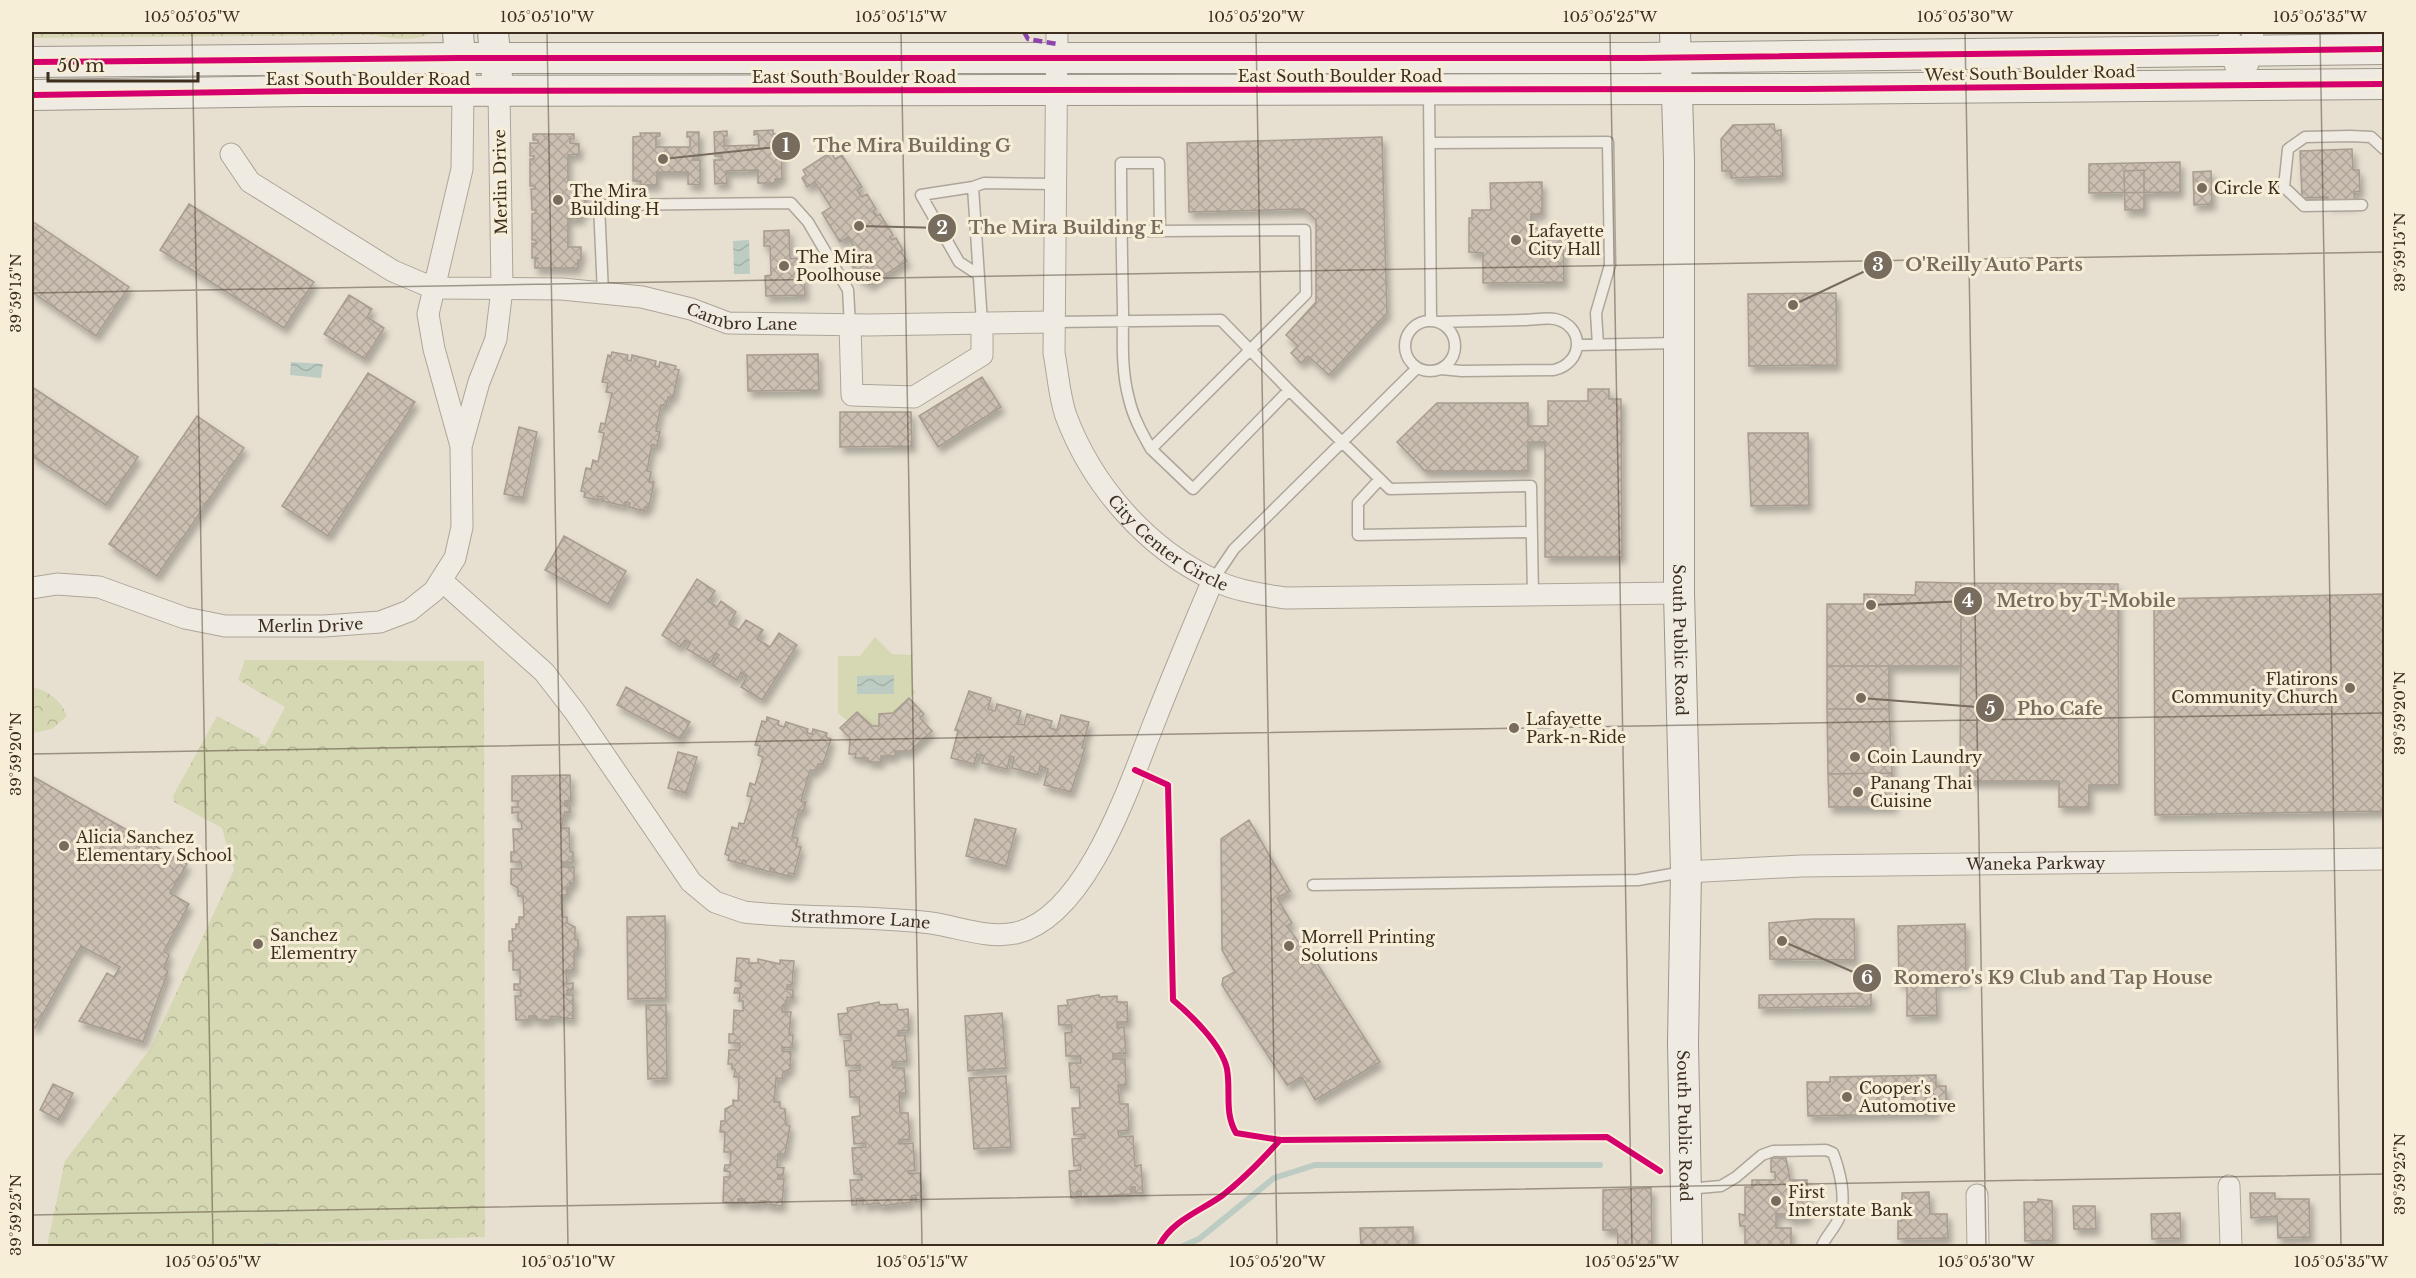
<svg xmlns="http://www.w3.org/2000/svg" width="2416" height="1278" viewBox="0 0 2416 1278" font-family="'Libre Baskerville',serif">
	<defs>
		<pattern id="park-crowns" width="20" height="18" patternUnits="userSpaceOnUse" patternTransform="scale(1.5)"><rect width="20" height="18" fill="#d6d7b3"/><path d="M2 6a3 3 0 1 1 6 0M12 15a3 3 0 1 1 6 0" fill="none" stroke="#b9b99a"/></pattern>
		<pattern id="water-waves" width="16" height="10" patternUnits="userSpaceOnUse" patternTransform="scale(1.5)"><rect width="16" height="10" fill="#bcccc2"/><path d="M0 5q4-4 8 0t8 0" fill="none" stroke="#a2b0a6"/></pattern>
		<pattern id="building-cross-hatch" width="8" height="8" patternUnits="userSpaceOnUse" patternTransform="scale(1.5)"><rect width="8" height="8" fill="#cbbfb2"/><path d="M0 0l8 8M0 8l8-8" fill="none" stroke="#afa499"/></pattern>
		<filter id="shadow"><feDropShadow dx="3.5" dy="6" stdDeviation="3" flood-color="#0004"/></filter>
	</defs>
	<rect width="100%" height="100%" fill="#e7e0d1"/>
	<path fill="#d6d7b3" d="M875 637 892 654 912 655V689L916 692 893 713 879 714V726H872L857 712 848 721 838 713V656H860Z"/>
	<path fill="url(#park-crowns)" d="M32 32H431C418 43 389 38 373 35L32 38Z
		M245 660 484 661 485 1237 204 1246H47L65 1161 150 1049 234 870 222 828 174 802 173 796 217 716 260 739 259 743 265 745 285 707 238 680Z
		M32 687C50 692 60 699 67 716L52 729 32 733Z"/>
	<path fill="url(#water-waves)" d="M749 240 750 274H734L733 241Z
		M291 362 323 364 321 378 290 375Z
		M894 675V694H857V676Z"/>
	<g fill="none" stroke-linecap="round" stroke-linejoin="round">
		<path stroke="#bcccc2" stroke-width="6" d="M265 1246H276
			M1183 1246 1199 1239 1274 1178 1315 1165H1600"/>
	</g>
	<path fill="url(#building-cross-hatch)" stroke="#a89c90" stroke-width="1.5" filter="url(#shadow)" d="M1774 124 1775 131 1781 130 1783 176 1731 178V171H1722L1721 139 1733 125Z
		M773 130V134H781L782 179H775V183H758V170L726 171 727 183 715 184 714 160H722V156H715L714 132 727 131V136H724V146L759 145 758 134 754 135V131Z
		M687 132H699V157L693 156V160H700V185L688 184V172H657V185H641V181H633V137L641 136 640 133H660V136L656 137V147H690V137H687Z
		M533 134H574V139H570V143L579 144V154L568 155V182H580V185H585V212L581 213 580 219 568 218V247H581V260H578V268H535V259L539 258H532V243L536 244V240H532V214L536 213V210H532L531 189H535V186H530V159H534V156H530V143H538V140H533Z
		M1382 137 1387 313 1329 375 1308 356 1301 363 1291 353 1298 346 1286 335 1316 302V220L1304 209 1189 212 1187 143Z
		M2352 149 2353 170H2359L2360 191 2354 192 2355 203 2328 204V197L2302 198 2300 151Z
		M831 152 835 159 842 155 862 187 857 190 862 197 867 194 876 209 873 211 877 216 880 214 893 235 890 237 892 240 896 238 903 250 897 254 901 252 907 261 869 285 865 279 861 281 852 266 862 259 848 237 840 242 822 213 831 207 815 182 807 187 802 178 806 175 803 170Z
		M2180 162V192L2089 193V164Z
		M2144 170V210H2125L2124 171Z
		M2211 171 2212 204 2194 205 2193 172Z
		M1542 182V214H1531V228H1563L1564 282 1483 283V253L1469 252V218H1472V210H1491L1490 183Z
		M189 204 314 282 284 328 160 250Z
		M32 221 129 287 96 336 32 292Z
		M789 230 790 259 797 258 798 273H804L805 295 766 296 765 276 771 275 770 246H764V231Z
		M1836 293 1837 365 1749 366 1748 294Z
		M349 295 372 309 367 317 384 328 365 359 324 334Z
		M612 352 628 355 627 360 631 361 632 355 656 361 655 366 659 367 660 362 676 366 675 369 679 370 673 397H668L666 406 661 405 656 431 660 432 657 446 652 444 647 471 651 472 649 482H654L649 507H645L644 511 629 507 630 503 625 502V506L602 501 603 497 598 496 597 500 584 497 585 492 581 491 586 468 591 469 593 460 598 462 604 433 599 432 601 423 605 424 612 393 606 392 608 383 602 382 608 355 611 356Z
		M818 354 819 390 748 391 747 355Z
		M368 373 415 402 328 536 282 506Z
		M982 377 1001 407 938 447 919 416Z
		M32 387 138 457 106 505 32 456Z
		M1588 389H1609V399H1621L1622 557H1545V442H1528V471H1425L1397 442 1437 403H1528V426H1548V401H1588Z
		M840 412H911L912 446 840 447Z
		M197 416 244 448 157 576 109 544Z
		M519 427 537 432 523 498 504 494Z
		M1748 433H1808L1809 505 1751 506Z
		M564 536 626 571 608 604 545 570Z
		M697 579 715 591 708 601 717 607 721 601 736 612 729 624 739 630 746 620 763 630 757 639 770 647 779 633 797 645 762 700 741 687 747 677 741 672 737 680 712 665 719 655 716 653 710 663 687 649 690 643 685 640 680 647 662 635Z
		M1916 582 1961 583V666H1827V604H1864V594L1915 595Z
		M1961 583 2118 584 2119 785H2089V807H2059V781H1960Z
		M2384 594V811L2155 815 2154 599Z
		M1827 666H1889V709H1827Z
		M626 687 690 722 680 739 617 705Z
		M969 691 991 698 988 709 995 711 997 704 1021 711 1017 724 1024 725 1027 714 1052 721 1050 728 1057 730 1061 715 1089 722 1082 748H1085L1071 792 1044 785 1048 769 1040 766 1038 775 1012 768 1014 757 1010 756 1007 769 982 763 984 756 977 754 974 764 951 758 958 731 955 730Z
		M909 698 924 714 920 718 932 731 910 751H895V756H881V762H868V758H855L856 754H849L850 738 840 728 857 712 872 726H879V714L893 713Z
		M1827 709H1889L1892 773 1828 774Z
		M767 717 779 721 778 725 784 727 786 722 808 729 807 733 812 734 813 729 827 733 826 737 831 739 823 765 818 764 816 771 810 770 801 801 806 802 803 811 799 810 792 837 798 838 796 846 801 847 794 874 789 873 788 876 773 872 774 869 770 868V872L745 865 746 861 743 860 742 864 728 860 729 856 725 854 732 827 738 829 739 823 744 824 752 797 747 796 750 783 755 785 763 757 758 755 760 746 755 745 762 721 766 722Z
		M678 752 697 757 686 793 668 788Z
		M1892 773 1894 807H1829L1828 774Z
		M570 775 571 801H565V806H570V812H565L561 828H569L570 852H573V862H563V867H574V883H570V887H567V895H561L562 917H567V923L575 927V940H578V950L574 951V970H566L567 984 573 983V990H567V995H573V1019L551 1016V1020H536V1016H529V1020H516L515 996H521V990H514V984H520V970H513V951H509V941H513L512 929H516V924H519V917H524L523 896H518V888L511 884V869H522L521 862H511V852H514L513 829H522L521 821H518V812L512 813V807H518V801H512V776Z
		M32 776 187 864 170 893 189 904 164 951 169 955 164 969 168 971 143 1042 79 1021 107 973 114 977 120 967 81 946 35 1028 32 1026Z
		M975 819 1016 829 1006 866 966 856Z
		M1249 820 1290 891 1277 898 1292 923 1287 926 1302 947 1306 946 1380 1062 1315 1100 1302 1077 1287 1085 1222 985 1223 978 1235 972 1222 950 1221 839Z
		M665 916 666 998 628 999 627 917Z
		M1813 919H1854L1855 960 1770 959 1769 923Z
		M1965 924 1966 982 1936 983 1937 1015 1907 1016V983H1899L1898 926Z
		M737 958 749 959V963H758V959L780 964V960L794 961 792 985H787V989L793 990V998L787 997 786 1005H783L782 1012H791L789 1035H793L792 1048 782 1047V1051L791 1052 790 1069 783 1072 782 1079 776 1078 774 1102H780V1108L785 1109 786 1125 790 1126 785 1154H778L777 1167 784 1168 783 1175H778V1179H784L782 1206 765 1204V1201H760V1204L744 1203V1199H738V1203L723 1202 724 1177H730V1172L724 1171 725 1165H730L731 1152H724L725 1132H720L721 1121H725V1109L733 1105V1100L738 1101 739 1077H734L735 1069H732V1064H728L729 1050H739L740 1043H729V1034H733L734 1010 743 1011V1001H739L740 993H734L735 988H741V981H735Z
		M1871 993V1006L1759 1008V995Z
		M1099 995V997L1117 996V1002H1127L1128 1022H1117V1028L1124 1027 1126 1053 1113 1054V1059H1125L1126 1085H1118L1120 1104H1128L1129 1130 1118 1131 1119 1137 1133 1136 1135 1166 1141 1165 1143 1193H1135V1187H1131V1194L1114 1195V1197H1081V1191L1077 1192V1198H1071L1069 1171 1081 1170 1080 1165 1074 1166 1072 1139 1085 1138V1134L1074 1135 1072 1108H1080L1079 1087 1071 1088 1069 1063H1081L1080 1056H1066L1065 1033 1072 1032 1071 1025H1059L1058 1006 1068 1005 1067 1000Z
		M879 1002 880 1005 897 1004 898 1010 908 1009 909 1030 898 1031V1036L905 1035 907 1061 892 1062 893 1068H904L906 1093H899L900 1113H908L910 1139 899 1140V1144L913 1143 915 1170 908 1171 909 1174 920 1173 922 1201 916 1202V1195L911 1196V1202L880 1206 879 1203 863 1205V1198L856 1199 857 1205H852L850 1180H862L861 1174H854L852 1148 866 1147 865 1143 854 1144 852 1117 860 1116 859 1097H850L849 1071 860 1070V1065L846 1066 844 1041 851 1040V1034L840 1035 838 1014 848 1013 847 1008Z
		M646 1005H666L667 1078 648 1079Z
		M1002 1013 1006 1068 968 1071 965 1016Z
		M1936 1075V1086H1946V1105H1935V1113L1808 1116 1807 1082H1830V1077Z
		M1006 1076 1011 1147 974 1149 969 1078Z
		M53 1084 73 1093 59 1120 40 1110Z
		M1771 1158H1786L1790 1180H1807L1808 1218 1788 1219V1214H1776V1228H1791V1246H1745V1226H1740L1739 1214 1745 1215V1187H1752V1180H1775V1172H1771Z
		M1651 1188 1652 1246H1618L1617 1230H1603V1190Z
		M1929 1192 1930 1214H1947L1948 1238 1898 1239V1221H1902V1193Z
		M2250 1193H2275V1199H2309L2310 1237 2278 1238 2277 1216 2251 1218Z
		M2038 1199 2052 1201 2053 1240 2025 1241 2024 1202H2038Z
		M2073 1206H2095L2096 1229H2074Z
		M2180 1213 2181 1238 2152 1239 2151 1214Z
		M1413 1227V1246H1361L1360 1228Z"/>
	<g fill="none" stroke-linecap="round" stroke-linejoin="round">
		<g stroke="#ada599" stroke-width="13">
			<path id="lane" d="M1429 92 1431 320
				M1430 143 1608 142 1610 265 1596 313 1598 345
				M973 187 984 183 1055 184
				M2362 205 2304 206 2284 187 2288 149 2305 137 2350 136 2371 137 2384 149
				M1121 231H1160L1159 163H1121C1121 213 1122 262 1123 311 1123 340 1121 370 1129 399 1133 417 1142 433 1151 449
				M979 275 959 262 921 195 973 187 982 323
				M603 293 599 205 791 203 808 222 848 290 850 325
				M1405 346a25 25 0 1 1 50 0a25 25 0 1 1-50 0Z
				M1054 322 1221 320 1289 390 1193 489 1151 449 1306 294 1305 230 1160 231
				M1439 322C1467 321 1495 321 1523 320 1533 320 1546 317 1555 319 1585 326 1584 363 1554 370L1462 371 1441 369
				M1578 345 1677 343
				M1289 390 1390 489 1531 486 1533 595
				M1380 479 1358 503V535L1532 532
				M1213 580 1234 549 1417 368
				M1313 885 1638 880 1683 872
				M1687 1189 1721 1186 1736 1177 1762 1155 1773 1151 1826 1150 1833 1153C1840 1171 1847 1199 1839 1218 1835 1228 1826 1236 1822 1246"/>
		</g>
		<g stroke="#ada599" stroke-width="23">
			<g id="street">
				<path id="s1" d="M1057 32 1054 353C1058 373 1059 396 1066 416 1092 485 1146 548 1214 580 1236 591 1261 594 1285 598L1679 593"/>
				<path d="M2229 32 2230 49 2242 85"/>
				<path d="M2248 64 2253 32"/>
				<path id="s2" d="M231 154 250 182 393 271 433 288 562 289 642 297 691 309 728 323 868 325 1054 322"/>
				<path d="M850 325 852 395 914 397 982 355V323"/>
				<path d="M462 443 479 382 496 339 502 289 499 92"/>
				<path id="s3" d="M442 581 544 672 575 712 691 882 715 902 744 912C806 919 869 915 931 923 959 927 987 939 1016 933 1087 917 1130 783 1154 723 1173 675 1193 627 1213 580"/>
				<path id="s4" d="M32 588 57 584 99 587 185 618 225 626H324L380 622 409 611 434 591 455 558 462 527 461 446 434 349 428 314 462 169 463 92"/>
				<path id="s5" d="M1686 872 1801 866 2384 859"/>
				<path d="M2229 1186 2231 1246"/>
				<path d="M1977 1195 1978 1246"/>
			</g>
		</g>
		<g stroke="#9c958a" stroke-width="32">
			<g id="secondary">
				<path d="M458 32 461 78"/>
				<path d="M493 32 497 77"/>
				<path id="s6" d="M1675 32 1679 160V593L1686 872 1683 1043 1687 1246"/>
				<path d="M32 62 459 58H1640L2384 49"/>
				<path d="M32 95 304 91 1805 89 2384 84"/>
			</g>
		</g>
		<use href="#lane" stroke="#efebe3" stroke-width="10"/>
		<use href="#street" stroke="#efebe3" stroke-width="21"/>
		<use href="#secondary" stroke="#efebe3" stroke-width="30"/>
		<path stroke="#8e44ad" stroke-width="4.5" stroke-dasharray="9 4.5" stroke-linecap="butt" d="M1024 32 1028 39 1057 44"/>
		<g stroke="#f7eed8" stroke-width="10">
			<path id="cycleway" d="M32 62 459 58H1640L2384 49
				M32 95 304 91 1805 89 2384 84
				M1135 770 1168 785 1173 1000C1191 1015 1222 1045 1227 1069 1231 1092 1224 1112 1236 1133L1280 1140 1607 1137 1660 1171
				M1159 1246C1172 1220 1201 1211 1223 1195 1245 1178 1262 1160 1280 1140"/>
		</g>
		<use href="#cycleway" stroke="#d6006c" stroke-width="6"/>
	</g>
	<path fill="none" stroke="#3d2e20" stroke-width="1.5" stroke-opacity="0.45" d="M192 32 213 1246M547 32 568 1246M901 32 922 1246M1256 32 1277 1246M1610 32 1632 1246M1965 32 1986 1246M2320 32 2341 1246M32 293 2384 252M32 754 2384 713M32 1215 2384 1174"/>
	<g fill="#786c5e" stroke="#f7eed8" stroke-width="2">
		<circle cx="2202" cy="188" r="6"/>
		<circle cx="558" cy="200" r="6"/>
		<circle cx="1516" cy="240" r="6"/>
		<circle cx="784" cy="266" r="6"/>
		<circle cx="2350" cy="688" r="6"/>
		<circle cx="1514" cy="728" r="6"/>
		<circle cx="1855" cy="757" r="6"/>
		<circle cx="1858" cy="792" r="6"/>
		<circle cx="64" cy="846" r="6"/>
		<circle cx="258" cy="944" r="6"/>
		<circle cx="1289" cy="946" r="6"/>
		<circle cx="1847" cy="1097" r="6"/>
		<circle cx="1776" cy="1201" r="6"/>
	</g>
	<g text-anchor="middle" stroke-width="6" stroke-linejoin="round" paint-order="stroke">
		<g font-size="16" fill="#3d2e20" stroke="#f7eed8">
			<text transform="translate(2030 73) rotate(-1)" y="6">West South Boulder Road</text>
			<text x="1340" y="82">East South Boulder Road</text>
			<text x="854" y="83">East South Boulder Road</text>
			<text x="368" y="85">East South Boulder Road</text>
			<text transform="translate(500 182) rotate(-91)" y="6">Merlin Drive</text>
			<text dy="6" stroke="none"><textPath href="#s2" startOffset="558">Cambro Lane</textPath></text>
			<text dy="6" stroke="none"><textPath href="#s1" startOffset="552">City Center Circle</textPath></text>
			<text dy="6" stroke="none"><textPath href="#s4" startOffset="285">Merlin Drive</textPath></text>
			<text dy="6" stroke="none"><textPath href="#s6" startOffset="608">South Public Road</textPath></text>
			<text dy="6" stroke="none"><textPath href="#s5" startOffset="350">Waneka Parkway</textPath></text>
			<text dy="6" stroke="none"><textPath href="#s3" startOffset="572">Strathmore Lane</textPath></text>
			<text dy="6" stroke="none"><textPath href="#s6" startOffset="1094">South Public Road</textPath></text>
		</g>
		<g font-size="16" fill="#3d2e20" stroke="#f7eed8" text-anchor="start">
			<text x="2214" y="194">Circle K</text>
			<text x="570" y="197">The Mira<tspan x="570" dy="18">Building H</tspan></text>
			<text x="1528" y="237">Lafayette<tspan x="1528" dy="18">City Hall</tspan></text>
			<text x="796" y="263">The Mira<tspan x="796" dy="18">Poolhouse</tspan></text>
			<text x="2338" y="685" text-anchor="end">Flatirons<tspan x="2338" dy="18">Community Church</tspan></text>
			<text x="1526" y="725">Lafayette<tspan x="1526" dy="18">Park-n-Ride</tspan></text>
			<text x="1867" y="763">Coin Laundry</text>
			<text x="1870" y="789">Panang Thai<tspan x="1870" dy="18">Cuisine</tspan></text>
			<text x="76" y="843">Alicia Sanchez<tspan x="76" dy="18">Elementary School</tspan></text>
			<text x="270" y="941">Sanchez<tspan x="270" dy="18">Elementry</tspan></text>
			<text x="1301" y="943">Morrell Printing<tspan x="1301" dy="18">Solutions</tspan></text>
			<text x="1859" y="1094">Cooper's<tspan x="1859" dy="18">Automotive</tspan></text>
			<text x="1788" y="1198">First<tspan x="1788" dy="18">Interstate Bank</tspan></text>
		</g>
	</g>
	<path fill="none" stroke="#786c5e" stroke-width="2" d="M663 159L786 146M859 226L942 228M1793 305L1878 265M1871 605L1968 601M1861 698L1990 708M1782 941L1867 978"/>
	<g fill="#786c5e" stroke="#f7eed8" stroke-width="2">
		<circle cx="663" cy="159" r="6"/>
		<circle cx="859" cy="226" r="6"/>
		<circle cx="1793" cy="305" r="6"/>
		<circle cx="1871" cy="605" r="6"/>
		<circle cx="1861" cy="698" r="6"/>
		<circle cx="1782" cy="941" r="6"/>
		<circle cx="786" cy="146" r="15"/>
		<circle cx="942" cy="228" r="15"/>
		<circle cx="1878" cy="265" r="15"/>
		<circle cx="1968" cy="601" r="15"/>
		<circle cx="1990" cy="708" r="15"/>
		<circle cx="1867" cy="978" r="15"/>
	</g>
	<g font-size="18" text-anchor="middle" font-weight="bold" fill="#fff">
		<text x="786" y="152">1</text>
		<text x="942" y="234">2</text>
		<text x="1878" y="271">3</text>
		<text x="1968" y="607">4</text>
		<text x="1990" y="715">5</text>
		<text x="1867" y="984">6</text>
	</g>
	<g font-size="18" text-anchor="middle" font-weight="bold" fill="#786c5e" stroke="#f7eed8" stroke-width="6" stroke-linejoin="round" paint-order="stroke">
		<text x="912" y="152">The Mira Building G</text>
		<text x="1066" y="234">The Mira Building E</text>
		<text x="1994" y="271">O'Reilly Auto Parts</text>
		<text x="2086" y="607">Metro by T-Mobile</text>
		<text x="2060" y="715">Pho Cafe</text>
		<text x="2053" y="984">Romero's K9 Club and Tap House</text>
	</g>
	<rect width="2416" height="1278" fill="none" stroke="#f7eed8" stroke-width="66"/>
	<path d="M48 72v9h150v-9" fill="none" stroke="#3d2e20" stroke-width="3"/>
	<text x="57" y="72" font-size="18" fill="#3d2e20" stroke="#f7eed8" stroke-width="4.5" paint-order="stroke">50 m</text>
	<rect x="33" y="33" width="2350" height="1212" fill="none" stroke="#3d2e20" stroke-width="2"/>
	<g font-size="15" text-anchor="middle" fill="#3d2e20">
		<text x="192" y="22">105°05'05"W</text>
		<text x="547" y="22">105°05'10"W</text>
		<text x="901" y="22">105°05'15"W</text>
		<text x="1256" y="22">105°05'20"W</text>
		<text x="1610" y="22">105°05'25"W</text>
		<text x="1965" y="22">105°05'30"W</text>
		<text x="2320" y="22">105°05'35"W</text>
		<text transform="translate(2400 252) rotate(-90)" y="5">39°59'15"N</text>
		<text transform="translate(16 293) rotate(-90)" y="5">39°59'15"N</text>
		<text transform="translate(2400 713) rotate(-90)" y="5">39°59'20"N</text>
		<text transform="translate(16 754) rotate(-90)" y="5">39°59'20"N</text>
		<text transform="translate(2400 1174) rotate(-90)" y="5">39°59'25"N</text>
		<text transform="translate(16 1215) rotate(-90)" y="5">39°59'25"N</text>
		<text x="213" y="1267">105°05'05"W</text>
		<text x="568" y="1267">105°05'10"W</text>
		<text x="922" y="1267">105°05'15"W</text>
		<text x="1277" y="1267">105°05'20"W</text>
		<text x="1632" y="1267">105°05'25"W</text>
		<text x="1986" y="1267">105°05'30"W</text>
		<text x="2341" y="1267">105°05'35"W</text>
	</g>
</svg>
